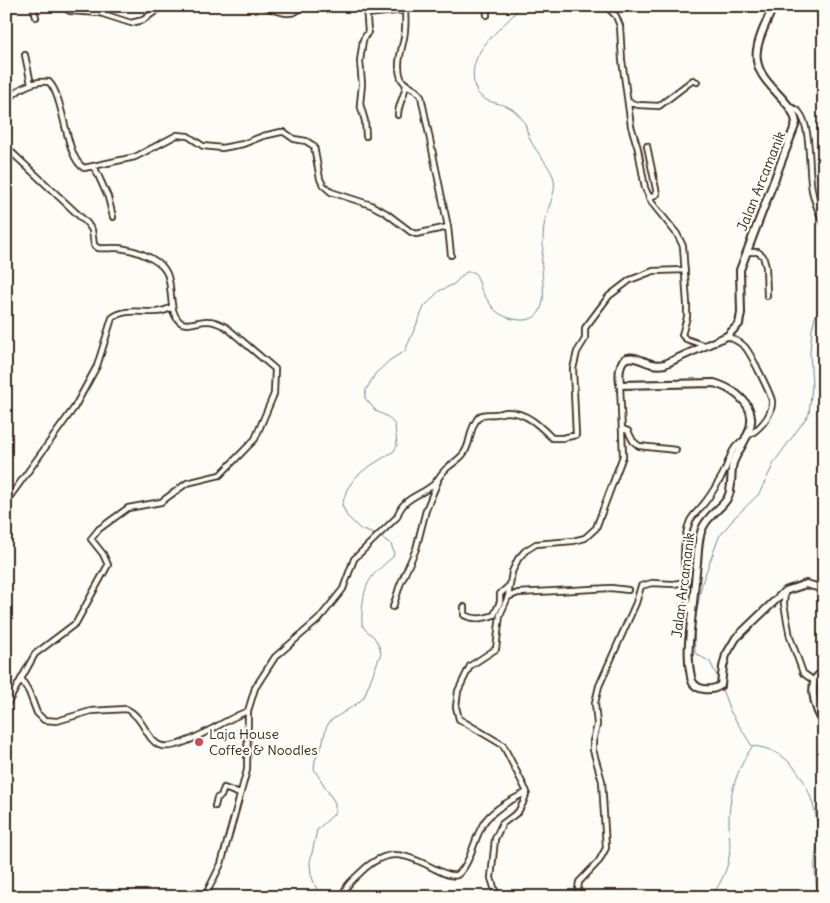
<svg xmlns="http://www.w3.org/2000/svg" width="830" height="903" viewBox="0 0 830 903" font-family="Delius,sans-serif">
	<rect width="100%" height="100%" fill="#fdfcf7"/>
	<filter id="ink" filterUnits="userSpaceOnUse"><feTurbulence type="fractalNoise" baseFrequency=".02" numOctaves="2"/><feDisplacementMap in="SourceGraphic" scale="10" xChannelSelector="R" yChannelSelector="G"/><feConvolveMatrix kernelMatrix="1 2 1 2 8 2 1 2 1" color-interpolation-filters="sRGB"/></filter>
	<g filter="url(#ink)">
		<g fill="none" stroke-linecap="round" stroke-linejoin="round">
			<path stroke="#6c8c9b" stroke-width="1" d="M376 535 360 529 347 516 342 505 347 489 355 478 364 470 394 451 397 446 395 425 388 417 376 411 365 398 366 390 375 374 390 360 405 351 424 307 439 291 454 284 466 272H474C478 276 479 283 481 289 484 295 489 303 493 308 500 316 510 319 520 320 550 322 543 288 542 270 541 262 542 255 543 247 543 237 543 227 546 217 549 204 558 189 553 176 547 161 533 150 528 134 526 129 526 124 523 120 520 116 516 112 512 109 499 100 478 106 474 83 468 51 498 32 517 11L519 6
				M718 678 710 662 695 653 694 627 702 583 719 537 735 517 759 494 775 461 809 414 812 385 810 352 812 329 815 317 824 303
				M722 689 730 711 752 746C791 749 809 782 816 817 819 832 816 848 815 862 814 873 817 886 818 897
				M320 897 311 875 310 862 317 830 335 813V803L314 769 315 760 322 745 326 728 330 721 358 703 364 697 381 653C380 647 377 641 373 636 370 633 366 631 364 628 361 624 362 618 362 613 364 582 370 576 393 557L394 553 391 544 380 537
				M711 897C719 886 727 871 729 858 731 847 729 834 729 823 729 795 736 770 752 747"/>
			<g stroke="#3b2a1e" stroke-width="8">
				<path id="street" d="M33 6 36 17
					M62 6 70 11 100 13 131 23 143 20 163 6
					M265 6C277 11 293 19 302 6
					M486 6 487 15
					M606 6 616 16 620 26 622 60 631 126 638 149 645 188 652 203 677 234 683 246 687 304V317L682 335 686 339 706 346
					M367 14 405 10
					M25 55 31 84
					M628 102 638 105 659 106 693 80 697 82
					M6 104C15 89 33 80 49 82 65 98 65 158 84 168L135 157 177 135 188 136 203 146 222 148 243 144 263 136 281 132H284L294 139 306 141 314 146 320 179 323 185 331 192 371 205 386 213 411 232 416 234 448 227 421 96C416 87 404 87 401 78 395 62 404 46 405 30 406 22 405 14 405 6
					M789 107C793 108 796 109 799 112 812 127 808 170 812 190 814 202 819 213 824 224
					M398 115C398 104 405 96 406 84
					M6 125 8 131 6 137
					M366 136 365 121 360 104 362 84 360 61 363 40 368 32 366 6
					M647 146 657 194 649 198
					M6 147 87 223 92 230 94 245 98 248C107 249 116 247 125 249 137 251 158 259 165 270 170 277 170 287 171 296 172 304 172 314 179 321 186 328 199 320 208 321 215 321 220 324 226 327L275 369 274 394 255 439 220 475 187 483 161 502 128 508 99 529 91 539 103 554 108 565 76 623 35 654 6 706
					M94 166 108 197 113 217
					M448 227 451 255
					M747 252H758L763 256 766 267 767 296
					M727 336C733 339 740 342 744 346 750 351 771 395 772 401 773 416 757 432 745 437
					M623 429 628 431 633 441 639 446 676 450
					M6 502 74 408 97 366 112 318C130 304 153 319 172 307
					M785 591 784 604 790 637 803 673 814 681
					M508 597 518 593 611 588 628 590
					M393 607 400 585 416 549 426 510 438 481
					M464 607V615C475 620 483 619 494 615L500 602V594L510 585
					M692 612 688 606C685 582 680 543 690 521 693 515 698 511 702 506 710 497 716 486 722 476 729 464 730 447 743 441
					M22 680 29 692 37 713 44 720 57 721 91 711 126 709C143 716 146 739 159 745 178 754 228 717 248 711
					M215 806 217 798 221 796 224 788 240 794
					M189 897 195 892 202 895
					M201 897 202 895 206 894 221 864 247 770 248 711 255 688 275 657 319 619 343 589 354 559 397 517C403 496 422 496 435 483 439 478 442 472 447 468 453 463 460 459 464 453 471 443 469 431 476 421 481 412 487 415 496 414 500 414 503 412 507 412 526 412 539 425 552 438H563L576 435 573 369 577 352 585 339V328L609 296 630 280 653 271 685 270
					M343 897C344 886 354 879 361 872 387 847 405 853 435 869 442 872 449 877 457 875 471 865 474 836 485 821 495 808 513 799 527 792
					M497 897 491 878 495 839 502 824 518 812 523 803 527 792 503 745 459 719 456 707 458 691 470 666 496 649 500 615 508 597 512 572 518 559 525 551 536 544 573 541 585 538 596 528 623 456 620 385
					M577 897 579 882 599 861 606 848 602 781 593 750V741L597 725 595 703 599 686 636 603 641 586 652 583 673 584 686 582"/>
			</g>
			<g stroke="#3b2a1e" stroke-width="10">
				<path id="secondary" d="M773 6C768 21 759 34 757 50 752 83 793 97 796 123L740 270 741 313 739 324 727 336 665 364C660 365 657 365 652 364 643 362 626 350 621 365 618 372 620 379 620 385L714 383C729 387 750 400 751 417 753 433 738 449 733 463 730 474 733 487 728 497 723 508 709 513 702 529 698 539 698 552 697 563 695 579 694 596 692 612 690 633 686 655 691 677 693 691 711 692 721 685L723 667 726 655 736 638 785 591 806 584 817 587 824 591
					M824 673C805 676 815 713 824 722"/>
			</g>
			<use href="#street" stroke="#fdfcf7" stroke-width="4.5"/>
			<use href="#secondary" stroke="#fdfcf7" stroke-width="6"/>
		</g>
	</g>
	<circle fill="#d1495b" stroke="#fdfcf7" stroke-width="2" cx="199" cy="742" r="5"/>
	<g text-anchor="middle" stroke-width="4.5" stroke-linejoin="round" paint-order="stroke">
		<g font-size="14" fill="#3b2a1e" stroke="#fdfcf7">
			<text transform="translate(761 181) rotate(-68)" y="5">Jalan Arcamanik</text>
			<text transform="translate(683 585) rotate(-83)" y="5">Jalan Arcamanik</text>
		</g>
		<g font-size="14" fill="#3b2a1e" stroke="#fdfcf7" text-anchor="start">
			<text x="209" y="739">Laja House<tspan x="209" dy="16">Coffee &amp; Noodles</tspan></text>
		</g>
	</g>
	<rect width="830" height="903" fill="none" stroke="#fdfcf7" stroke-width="25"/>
	<rect x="12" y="12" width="805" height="878" fill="none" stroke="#3b2a1e" stroke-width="2" filter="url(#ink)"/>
</svg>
